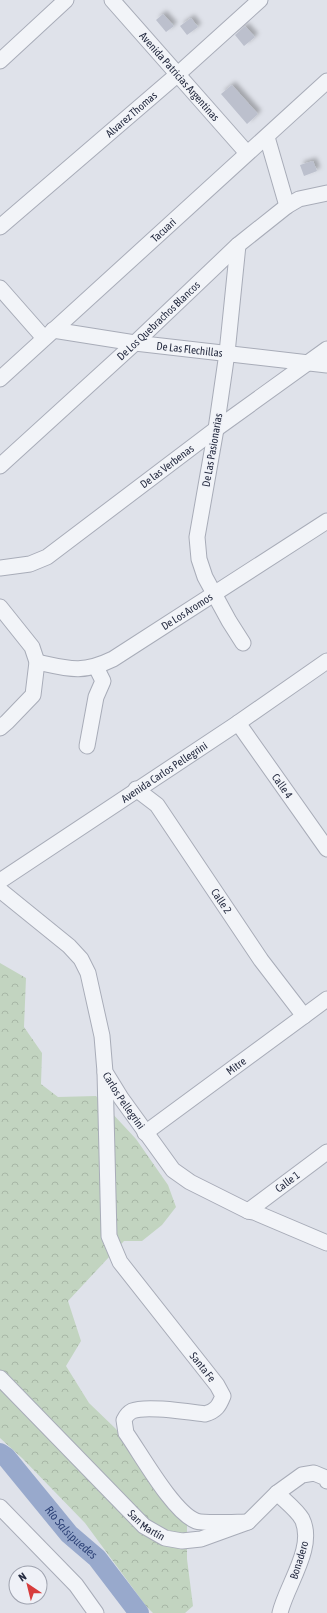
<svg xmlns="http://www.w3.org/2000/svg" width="327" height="1613" viewBox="0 0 327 1613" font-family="'Asap Condensed',sans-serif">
	<defs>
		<pattern id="forest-crowns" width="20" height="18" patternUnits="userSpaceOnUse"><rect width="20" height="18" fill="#c2d4c0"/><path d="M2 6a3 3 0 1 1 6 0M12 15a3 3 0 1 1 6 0" fill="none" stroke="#a7b6a6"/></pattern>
		<filter id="shadow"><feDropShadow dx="3.5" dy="-3.5" stdDeviation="2" flood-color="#0004"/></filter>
	</defs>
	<rect width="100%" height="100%" fill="#dfe2ea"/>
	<path fill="url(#forest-crowns)" d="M0 963 26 978 24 1027 42 1053 41 1084 58 1097 96 1096 136 1139 168 1185 176 1207 162 1225 142 1241H124L68 1301 81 1341 66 1366 89 1403 116 1429 145 1473 187 1524V1559L193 1606 185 1613H153L146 1606 85 1523 22 1458 0 1438Z"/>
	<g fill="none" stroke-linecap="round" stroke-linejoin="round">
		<path stroke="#98a9cc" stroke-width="20" id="s1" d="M0 1453 6 1457 69 1534 97 1558 139 1613"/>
	</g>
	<path fill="#bcc0cd" filter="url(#shadow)" d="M163 14 174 26 166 32 156 20Z
		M191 18 198 27 187 35 180 26Z
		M245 26 255 37 244 46 235 35Z
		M232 85 258 114 247 124 221 94Z
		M313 161 317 171 304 176 300 165Z"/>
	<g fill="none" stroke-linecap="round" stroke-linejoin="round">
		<g stroke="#a8acb8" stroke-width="17">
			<g id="minor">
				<path id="s2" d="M112 0 247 153"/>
				<path d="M0 61 66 0"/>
				<path d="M267 137 287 206"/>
				<path id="s3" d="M0 227 178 74 260 0"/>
				<path d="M238 245 227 353 216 429 197 537 199 559 205 577 229 621 243 643"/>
				<path d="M0 288 44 338"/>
				<path id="s4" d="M53 330 135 343 327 365"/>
				<path id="s5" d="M0 379 327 81"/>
				<path id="s6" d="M0 466 135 343 238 245 287 206 299 199 327 193"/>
				<path id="s7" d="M0 568 30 564 47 557 216 429 327 349"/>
				<path d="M0 607 32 647 37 662 33 695 7 722 0 728"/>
				<path id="s8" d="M37 662C69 669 82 674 113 659L327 521"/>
				<path id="s9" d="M238 723 327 849"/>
				<path d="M87 746 96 697 103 681 96 667"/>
				<path id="s10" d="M136 789 157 805 261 960 304 1016"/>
				<path id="s11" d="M0 881 238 723 327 661"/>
				<path id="s12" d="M0 890 69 946 81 959 88 973 102 1036 105 1072 121 1098 173 1170 190 1182 248 1211 254 1212 327 1243"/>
				<path id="s13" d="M105 1072 109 1236 120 1262 217 1385 223 1396C219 1406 216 1411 205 1414 189 1412 146 1405 132 1411 128 1413 126 1416 124 1420L126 1433C141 1454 173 1512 196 1521 204 1524 238 1522 248 1522"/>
				<path id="s14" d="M145 1133 327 999"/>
				<path id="s15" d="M248 1211 327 1152"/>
				<path id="s16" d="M0 1378 144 1526 165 1538 182 1541 201 1539 248 1522 277 1493 302 1475 314 1473 326 1478 327 1481"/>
				<path d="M277 1493C285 1501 297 1510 302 1519 316 1547 286 1586 280 1613"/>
				<path d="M0 1507 76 1585 96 1613"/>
			</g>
		</g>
		<use href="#minor" stroke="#f2f4f8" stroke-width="15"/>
	</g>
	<g text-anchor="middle" stroke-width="3" stroke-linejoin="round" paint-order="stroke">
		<g font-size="11" fill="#272d42" stroke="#eff1f7">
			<text dy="4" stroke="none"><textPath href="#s2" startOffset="102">Avenida Patricias Argentinas</textPath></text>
			<text dy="4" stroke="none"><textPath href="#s3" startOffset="173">Alvarez Thomas</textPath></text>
			<text dy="4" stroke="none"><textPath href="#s5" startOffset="221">Tacuari</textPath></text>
			<text dy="4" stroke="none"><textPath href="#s6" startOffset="215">De Los Quebrachos Blancos</textPath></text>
			<text dy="4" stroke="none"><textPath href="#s4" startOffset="138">De Las Flechillas</textPath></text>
			<text transform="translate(212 450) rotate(-80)" y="4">De Las Pasionarias</text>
			<text dy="4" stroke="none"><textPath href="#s7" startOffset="199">De las Verbenas</textPath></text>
			<text dy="4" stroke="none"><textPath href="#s8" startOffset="166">De Los Aromos</textPath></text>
			<text dy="4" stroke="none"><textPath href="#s11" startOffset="197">Avenida Carlos Pellegrini</textPath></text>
			<text dy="4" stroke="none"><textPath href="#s9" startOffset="77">Calle 4</textPath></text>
			<text dy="4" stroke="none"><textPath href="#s10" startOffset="142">Calle 2</textPath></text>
			<text dy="4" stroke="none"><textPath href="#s14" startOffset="113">Mitre</textPath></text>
			<text dy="4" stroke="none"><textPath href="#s12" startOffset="257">Carlos Pellegrini</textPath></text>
			<text dy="4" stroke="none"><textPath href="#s15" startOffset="49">Calle 1</textPath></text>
			<text dy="4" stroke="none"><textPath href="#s13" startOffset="326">Santa Fe</textPath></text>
			<text dy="4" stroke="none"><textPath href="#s16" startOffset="208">San Martín</textPath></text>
			<text transform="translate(299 1560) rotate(-73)" y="4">Bonadero</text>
		</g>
		<g font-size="12" font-style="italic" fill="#2f4479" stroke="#eff1f7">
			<text dy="4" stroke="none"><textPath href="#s1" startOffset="107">Río Salsipuedes</textPath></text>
		</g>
	</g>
	<g transform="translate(28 1585) rotate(325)"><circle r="19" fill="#eff1f7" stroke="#9fa3af"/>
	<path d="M0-3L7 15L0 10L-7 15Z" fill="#d73c3c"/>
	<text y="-6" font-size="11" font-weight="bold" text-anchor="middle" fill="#272d42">N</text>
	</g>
</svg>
